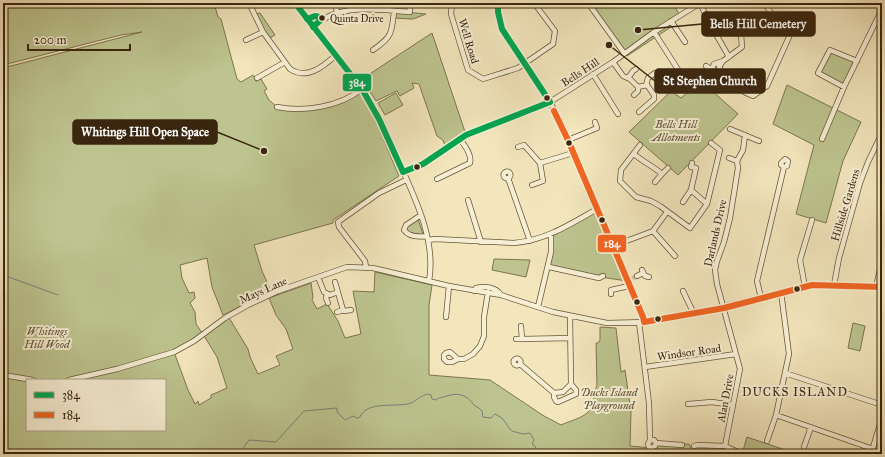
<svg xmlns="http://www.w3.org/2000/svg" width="885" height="457" viewBox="0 0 885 457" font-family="'IM FELL Great Primer',serif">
	<rect width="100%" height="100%" fill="#f3e6bd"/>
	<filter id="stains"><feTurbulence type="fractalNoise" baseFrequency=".005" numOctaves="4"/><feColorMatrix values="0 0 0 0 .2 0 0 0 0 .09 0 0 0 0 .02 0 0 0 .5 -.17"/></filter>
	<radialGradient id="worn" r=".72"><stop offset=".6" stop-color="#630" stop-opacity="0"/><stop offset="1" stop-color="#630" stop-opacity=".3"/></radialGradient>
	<path fill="#bdc48f" stroke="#7c754f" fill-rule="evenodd" d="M3 3H214L218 17 221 19 237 79 241 82 253 75 256 81 261 79 267 89 264 91 269 100 277 107 291 109 336 103 360 90 378 126 399 176 333 220V223L254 245 262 271 271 291 223 315 212 287 207 258 180 265 182 278 189 293 194 292 195 298 190 303 195 312 196 324 202 333 228 316 248 349 250 357 258 374 280 365 276 356 293 349 286 329 276 315 269 298 311 283 313 297 312 300 317 309 327 304 338 321 345 338 361 334 353 291 374 292 375 272 432 285 429 305V375L490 380 544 416 561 425C572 420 589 417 593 405 595 398 593 392 597 386L596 343H598L600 340V327L616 328 621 372 625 370 631 412 630 446 652 448 658 445 689 444 692 450 697 449 698 446 725 447 737 454H3V68L142 32 121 35 3 65ZM203 334 217 357 227 388 211 395V398L199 405 198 401 195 404 188 390 174 352ZM27 380H165V430H27Z
		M590 3H676L674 5 679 14 671 27 627 56Z
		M394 11 426 14 413 19 393 18Z
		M260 13 275 35 268 39 254 14Z
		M432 33 465 132 445 146 443 140 437 136 419 84 412 83 414 88 400 96 397 91 376 101 362 79Z
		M830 52 854 61 843 85 820 74Z
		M701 81 738 114 678 175 629 132 671 91 681 98Z
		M787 85 861 122 843 161 826 223 796 214 814 145 773 124Z
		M396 93 403 105 385 115 378 103Z
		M597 209 627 281 568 272 549 267 551 234Z
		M418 219 423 234 422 235 408 232 406 231V227Z
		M494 259 530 260 526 277 492 270Z
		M853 323 865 326 860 351 848 348Z
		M747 437 797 454H742Z"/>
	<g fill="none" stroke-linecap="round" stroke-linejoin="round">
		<path stroke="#788177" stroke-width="1" d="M3 275 58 295
			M239 454 249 440 276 442 304 411 337 408V412L345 420 353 416 357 418 360 417C367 400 397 408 411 403 417 400 422 395 428 394L431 395 432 399 436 400C439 397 442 398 447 396 458 392 467 395 474 405 476 407 480 408 482 411 483 413 482 415 483 417L491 418 495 414 502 418 510 429 512 431 523 434 530 433 534 440 532 444 535 446 538 454"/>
		<path stroke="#cec09a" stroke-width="4.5" stroke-dasharray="4.5 2" stroke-linecap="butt" d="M632 278 637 276"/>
		<g stroke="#68563a" stroke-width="6">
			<path id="minor" d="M249 3 263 32 290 69C307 80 323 67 336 55
				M295 3C316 32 341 60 362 89 376 109 384 130 394 151 411 190 437 237 429 281
				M335 3 337 12
				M452 3 451 14 468 70 483 79 518 68 553 44 555 31 534 3
				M498 3V12L502 29 550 102 557 116 643 317 644 322
				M587 3 591 7 624 53
				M700 3 709 22 729 57
				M765 3 775 20 791 33
				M451 5H456L461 3
				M307 19C312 15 317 16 323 18
				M671 21 685 42
				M313 27C339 2 377 10 410 12V3
				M654 32 684 79
				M741 34 742 47 723 61 719 67C727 82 738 90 753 96L767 86 798 17
				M246 40 263 32
				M373 50C392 37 392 33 394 11
				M613 62 623 76 630 79 638 87V91L634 95
				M706 66 722 76
				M712 69 714 64 723 61
				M593 74 618 114
				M257 78 285 62
				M628 78 633 71 636 69
				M646 85 648 78 655 73
				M638 87 647 85 654 95V99L639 112
				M844 87 818 73 830 50 857 61
				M277 107C305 112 339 107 362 89
				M730 129 759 141
				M822 139 844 87 882 9
				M568 140 597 128 595 122
				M640 145 621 170 620 181 636 197 651 201 660 206 690 228 707 204 720 150 711 143
				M518 147 524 145 540 163 543 181 532 185
				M634 154C643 162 653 166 662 174L668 168
				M729 158 737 161
				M540 163 573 153
				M503.5 175a3.5 3.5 0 1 1 7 0a3.5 3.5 0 1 1-7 0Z
				M403 172 423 164 466 135 550 102 613 62 654 32 700 3
				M508 178 530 241
				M437 179 470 163C472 155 465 146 460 139
				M655 182 662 174
				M691 190 707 204
				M468 200 481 242
				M683 202 691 190 696 168 691 167 692 163
				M421 215 406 225 404 230C409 237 420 237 427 236
				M653 231 675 256
				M428 240 435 239 514 243C546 240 569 225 597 209
				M613 246 653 231 667 212
				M366 267 365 261 339 227 338 222 379 193 406 180
				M549 267 599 278 603 276
				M642 270 645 276 649 277
				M637 276 643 273
				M318 277 324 292 330 295 338 292
				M335 282 343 310 344 311 351 310
				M834 285 839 258 860 183 868 162 882 133
				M805 287 800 260 812 220
				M876 287 882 261
				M474 291 476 288C485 286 496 287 501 295
				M683 291 694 314
				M327 294 326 298 328 303
				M611 294V290L629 286
				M761 298 757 281 784 167 787 166 788 161 785 159 781 163V165L784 167
				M538 307 551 252V234
				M337 312 343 310
				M446 317 449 286
				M639 322 649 403 650 440 648 444 649 447 652 448 655 446 656 443
				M521 326 522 339 570 338
				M516 339H522
				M513.5 362a3.5 3.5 0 1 1 7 0a3.5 3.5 0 1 1-7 0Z
				M458 359 452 362H447L444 359V355L446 353 450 352 458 359H464L473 354 480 346 484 336V317L488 292
				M520 364 554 393V397L556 401 558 402 576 394V390L571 384 570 316
				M645 367 736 354
				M785 373 882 405
				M3 375 33 380
				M69 380 117 369 174 352 194 341 225 318 248 305 278 291 347 267 373 268 449 286 501 295 553 312 607 323 648 322 694 314 812 285 882 287
				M554 393 563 392 571 384
				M688 404 712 402 732 405
				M776 415 873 449
				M650 440H654L656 443 682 445
				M767 441 776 415 789 354 781 292
				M694 446 697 445 725 446 740 453
				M725 446 740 369 717 284 715 270 717 261 724 242 730 218 738 168 737 161 743 150 745 135
				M804 447 811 427
				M871 454 882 418"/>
		</g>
		<use href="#minor" stroke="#f7efd4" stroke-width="4.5"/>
		<g stroke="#f7efd4" stroke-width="9">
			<path id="bus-1" d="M295 3 362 89 379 119 403 172
				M498 3V12L502 29 550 102
				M307 19 315 16 323 18 313 27
				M403 172 423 164 466 135 550 102"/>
		</g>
		<g stroke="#f7efd4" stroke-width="9">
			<path id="bus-2" d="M554 111 568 140 643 317 644 322
				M644 322 724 308 812 285 882 287"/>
		</g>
		<use href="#bus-1" stroke="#00a651" stroke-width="6"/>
		<use href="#bus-2" stroke="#f26522" stroke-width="6"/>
	</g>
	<g fill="#3a260f" stroke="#f7efd4" stroke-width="1.5">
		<circle cx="322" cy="18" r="3.5"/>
		<circle cx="547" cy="98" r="3.5"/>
		<circle cx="569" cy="143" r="3.5"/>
		<circle cx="417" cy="167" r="3.5"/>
		<circle cx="602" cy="220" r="3.5"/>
		<circle cx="797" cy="289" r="3.5"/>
		<circle cx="637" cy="302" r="3.5"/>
		<circle cx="658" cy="319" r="3.5"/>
	</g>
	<g text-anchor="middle" stroke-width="4" stroke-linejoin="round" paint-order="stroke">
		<g font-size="10" fill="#3a260f" stroke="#f7efd4" text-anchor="start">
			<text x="330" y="22">Quinta Drive</text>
		</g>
		<g font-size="11" fill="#3a260f" stroke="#f7efd4">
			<text transform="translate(469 41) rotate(73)" y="4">Well Road</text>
			<text transform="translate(580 72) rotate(-33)" y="4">Bells Hill</text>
			<text transform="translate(845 205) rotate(-73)" y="4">Hillside Gardens</text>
			<text transform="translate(715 233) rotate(-77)" y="4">Darlands Drive</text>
			<text transform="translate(263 290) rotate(-24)" y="4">Mays Lane</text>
			<text transform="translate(689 352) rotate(-8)" y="4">Windsor Road</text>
			<text transform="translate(725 398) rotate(-79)" y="4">Alan Drive</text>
		</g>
		<g font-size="11" font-style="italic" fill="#5b4e2f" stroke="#f7efd4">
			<text x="676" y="128">Bells Hill<tspan x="676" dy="13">Allotments</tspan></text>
			<text x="47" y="335">Whitings<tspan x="47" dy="13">Hill Wood</tspan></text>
			<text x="609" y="396">Ducks Island<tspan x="609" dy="13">Playground</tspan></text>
		</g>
		<g font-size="12" letter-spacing="1" fill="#3a260f" stroke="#f7efd4">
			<text x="795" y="396">DUCKS ISLAND</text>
		</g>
	</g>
	<path fill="none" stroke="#3a260f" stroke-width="1.5" d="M638 30L702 24M609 45L655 81M264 151L217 132"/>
	<g fill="#3a260f" stroke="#f7efd4" stroke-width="1.5">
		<circle cx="638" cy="30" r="4"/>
		<circle cx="609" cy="45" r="4"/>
		<circle cx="264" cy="151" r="4"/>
	</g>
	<g fill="#3a260f" stroke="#3a260f" stroke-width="1.5">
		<rect x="702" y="12" width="113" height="24" rx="4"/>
		<rect x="655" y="69" width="110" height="24" rx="4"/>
		<rect x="73" y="120" width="144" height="24" rx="4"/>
	</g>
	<g font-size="12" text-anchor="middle" font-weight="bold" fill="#fff">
		<text x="758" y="28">Bells Hill Cemetery</text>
		<text x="710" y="85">St Stephen Church</text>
		<text x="145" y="136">Whitings Hill Open Space</text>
	</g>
	<g stroke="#f7efd4" stroke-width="1.5">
		<rect x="342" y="73" width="30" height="19" rx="4" fill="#00a651"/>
		<rect x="597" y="234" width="30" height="19" rx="4" fill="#f26522"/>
	</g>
	<g font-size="11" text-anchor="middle" font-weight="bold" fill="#fff">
		<text x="357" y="86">384</text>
		<text x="612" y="247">184</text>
	</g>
	<rect width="885" height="457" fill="none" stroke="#f3e6bd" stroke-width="16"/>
	<rect x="4" y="4" width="877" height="449" fill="none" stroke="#3a260f" stroke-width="2"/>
	<rect x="8" y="8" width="869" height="441" fill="none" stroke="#3a260f"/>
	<rect x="26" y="379" width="140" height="52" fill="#f7efd4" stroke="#ab9f85"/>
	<rect x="34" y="392" width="20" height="6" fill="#00a651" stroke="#ab9f85"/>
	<text x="62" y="399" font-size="12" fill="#3a260f">384</text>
	<rect x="34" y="412" width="20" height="6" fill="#f26522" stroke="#ab9f85"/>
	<text x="62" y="419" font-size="12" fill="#3a260f">184</text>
	<path d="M28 44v6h102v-6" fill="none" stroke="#3a260f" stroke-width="2"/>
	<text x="34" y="44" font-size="12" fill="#3a260f" stroke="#f7efd4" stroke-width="3" paint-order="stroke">200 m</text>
	<rect width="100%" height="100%" filter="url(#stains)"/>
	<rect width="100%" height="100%" fill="url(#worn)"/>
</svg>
